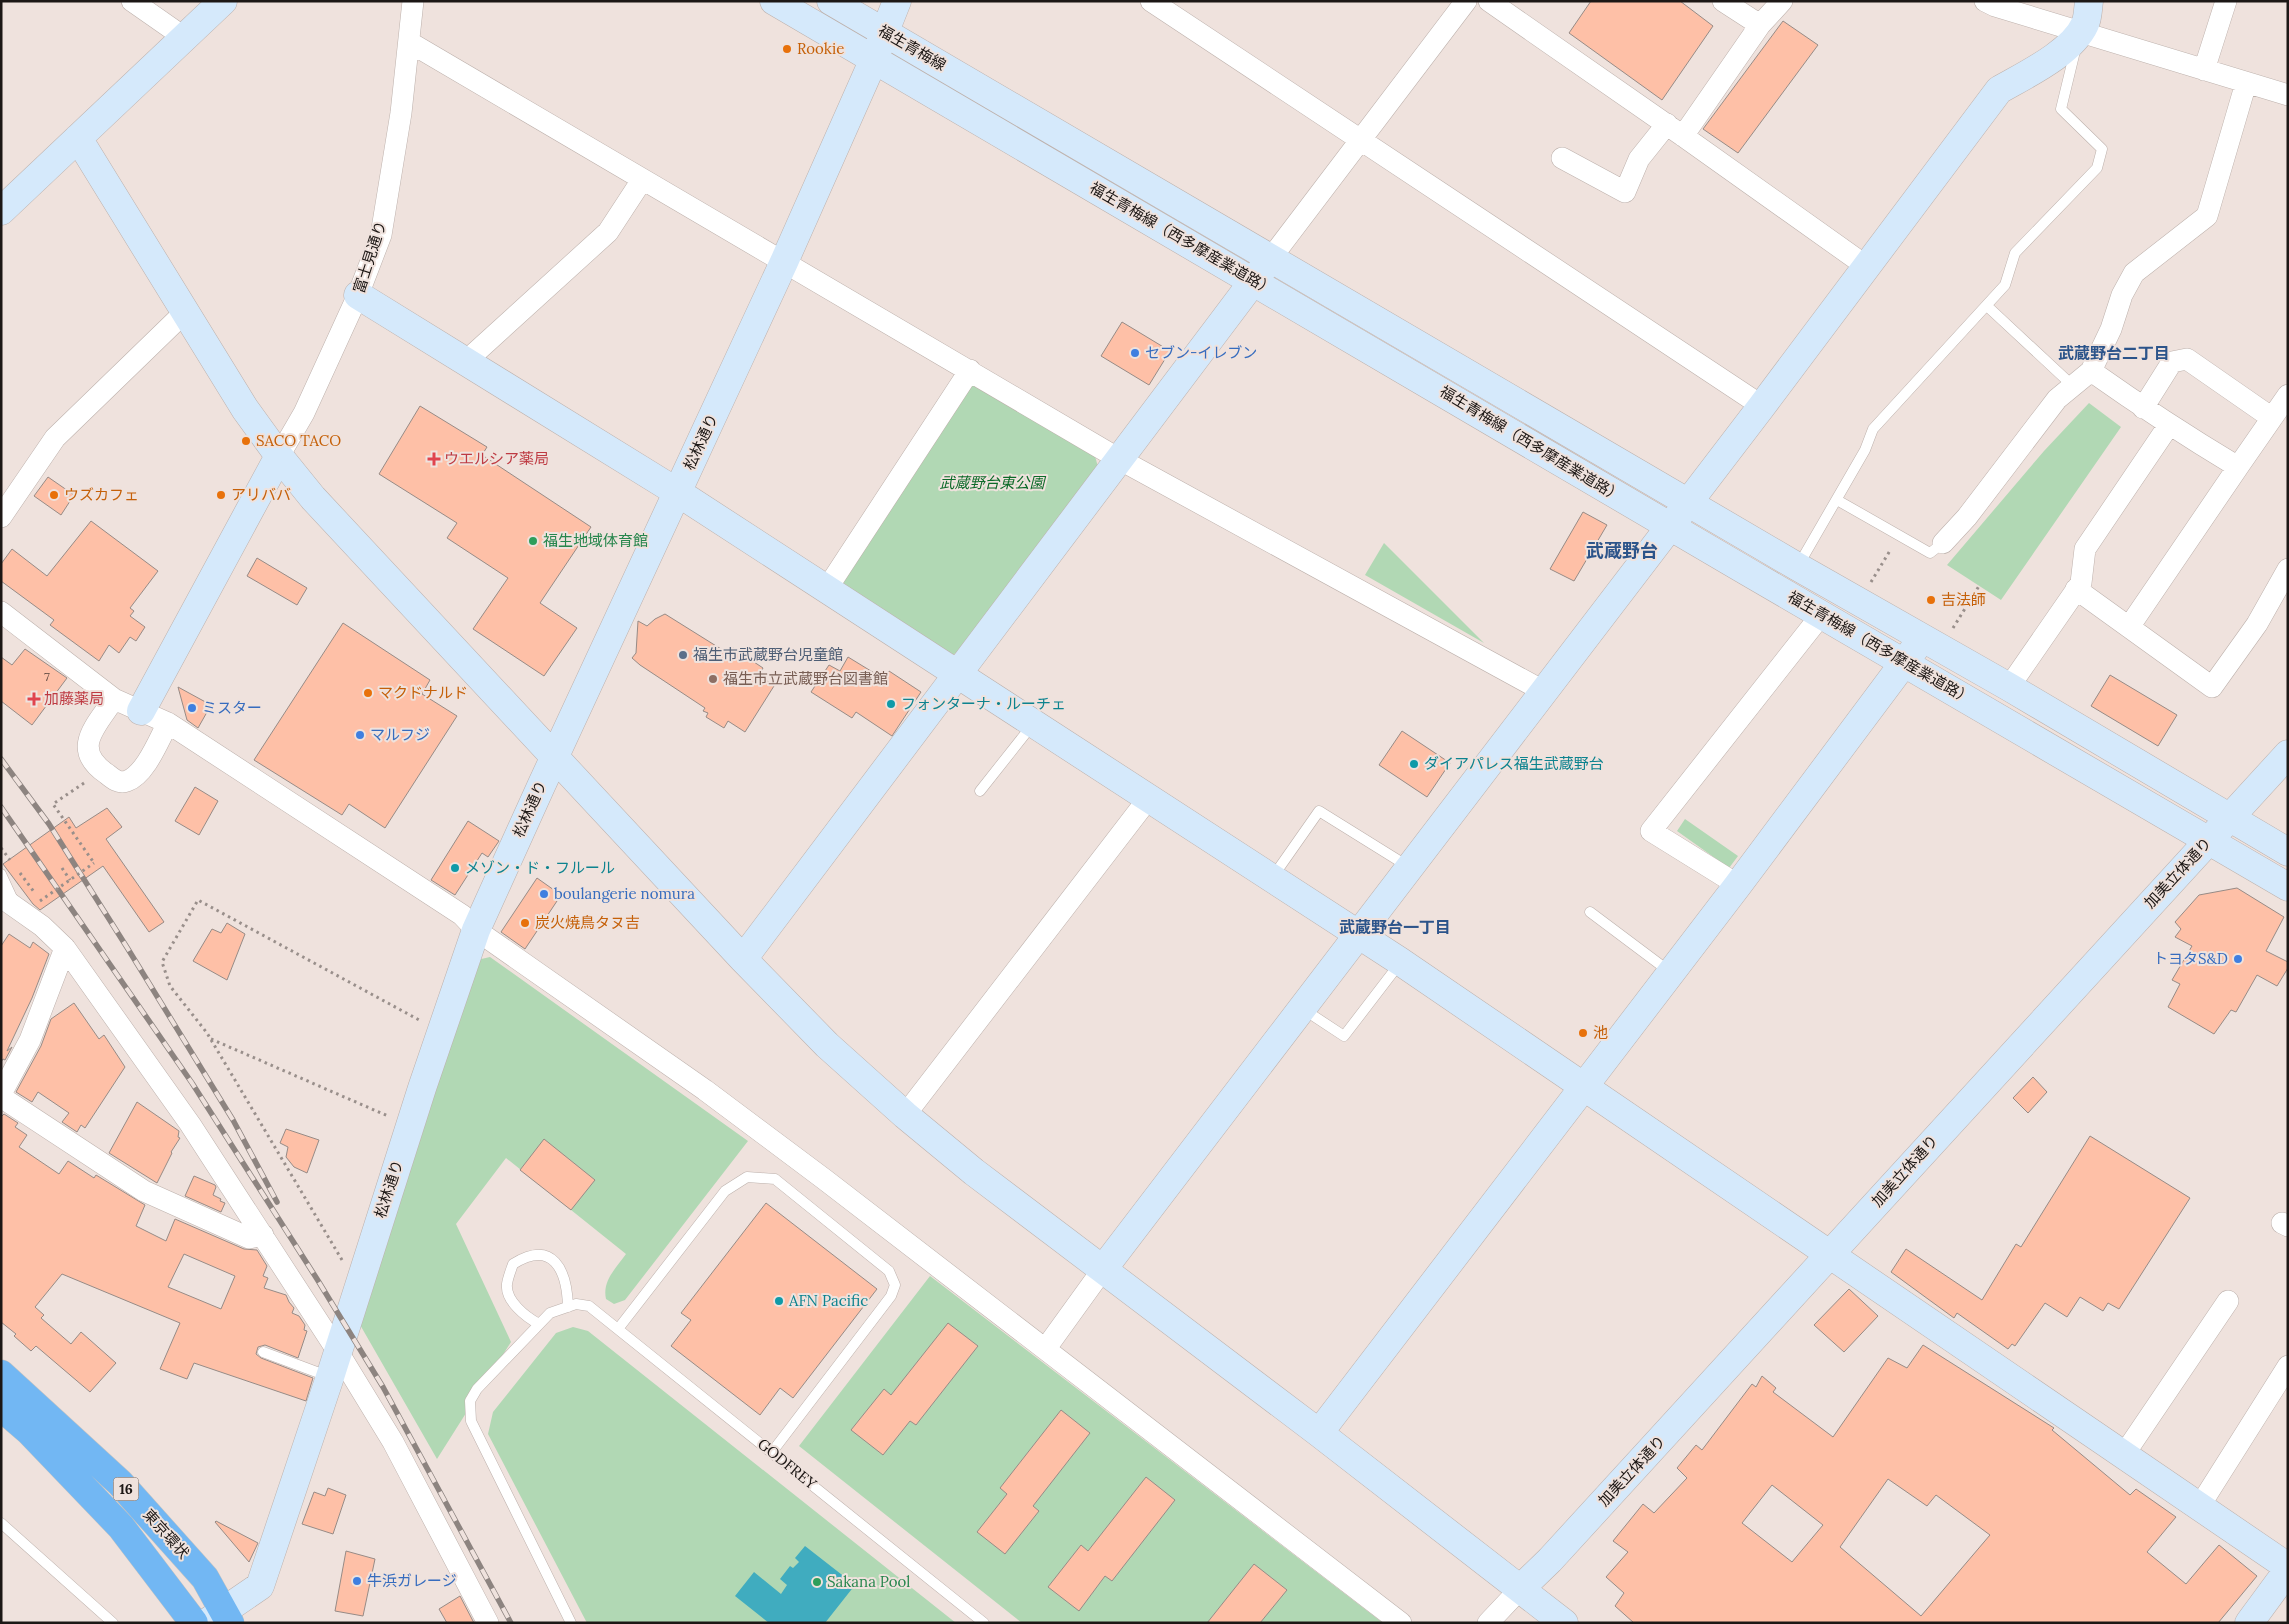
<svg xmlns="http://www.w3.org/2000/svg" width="2289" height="1624" viewBox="0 0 2289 1624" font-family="Lora,'Noto Sans JP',serif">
	<rect width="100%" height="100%" fill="#efe2dd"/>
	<path fill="#b1d8b4" d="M976 384 1095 456 1098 467 957 653 951 655 842 590 840 581 967 386Z
		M2089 403 2121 427 2001 600 1947 565 2044 451Z
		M1384 543 1484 643 1365 575Z
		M1685 819 1738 856 1729 868 1677 831Z
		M490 957 748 1141 625 1300 614 1304 606 1299C602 1281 616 1268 626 1254L506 1158 456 1224 511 1342 437 1459 359 1323 477 960Z
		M930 1276 1383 1623H1022L799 1446Z
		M573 1327 588 1331 956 1623H587L488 1434 493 1412 556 1333Z"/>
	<path fill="#40acbf" d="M805 1546 855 1585 825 1623H769L735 1596 754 1572 781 1594 787 1585 780 1579 790 1566 793 1568 799 1562 795 1558Z"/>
	<path fill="#fec0a7" stroke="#978b86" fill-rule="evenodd" d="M1591 1H1680L1713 26 1662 100 1569 33Z
		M1783 21 1818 45 1738 153 1703 129Z
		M1122 322 1170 351 1149 385 1101 356Z
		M420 406 487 447 482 455 591 527 540 603 577 628 544 676 473 629 508 578 447 538 457 523 379 474Z
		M48 477 74 495 61 515 34 496Z
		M1583 512 1607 525 1574 581 1550 569Z
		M91 521 158 571 130 608 134 611 130 616 145 627 136 641 130 637 119 653 109 645 99 661 50 625 54 620 1 581V564L12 549 47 576Z
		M257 558 307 588 297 605 247 576Z
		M665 614 729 654 733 648 763 668 759 675 774 686 745 732 728 721 724 728 706 717 708 713 703 711 705 708 640 665 632 658 636 653 638 621 647 626 655 619Z
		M343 623 430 680 422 694 457 716 385 828 349 804 342 815 254 760Z
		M25 649 67 678 32 725 1 701V657L12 665Z
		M848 657 884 679 889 671 921 692 892 736 856 712 852 718 811 692 829 665 840 671Z
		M2110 675 2177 715 2158 746 2091 706Z
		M178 687 211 705 198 728 187 720Z
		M1402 731 1450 763 1427 797 1379 765Z
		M195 787 218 801 199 835 175 821Z
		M107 808 122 827 106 839 164 922 149 932 103 866 40 910 33 904 3 864 69 817 76 828Z
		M468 821 499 841 488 857 482 853 455 895 431 880Z
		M537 878 561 895 525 949 501 932Z
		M2237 888 2284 917 2266 951 2288 962V968L2277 986 2257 975 2236 1012 2231 1010 2214 1034 2168 1007 2180 984 2172 980 2192 946 2175 937 2181 929 2175 922 2199 895Z
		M227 923 245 934 227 980 193 961 212 929 221 933Z
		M9 934 30 948 33 942 49 954 32 998 7 1051 12 1047 5 1060 3 1059 1 1062V946Z
		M74 1003 99 1039 104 1035 125 1067 85 1128 81 1125 77 1132 62 1122 69 1113 38 1092 32 1102 16 1092 41 1046 51 1019Z
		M2033 1077 2047 1092 2028 1113 2013 1098Z
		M137 1102 179 1131 178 1137 180 1138 171 1152 172 1153 157 1183 109 1153Z
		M4 1114 18 1123 15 1127 27 1135 19 1147 59 1174 68 1161 94 1178 96 1175 145 1205 136 1226 166 1241 175 1219 244 1249 257 1250 267 1266 263 1276 268 1278 264 1288 286 1295 289 1302 294 1308 292 1313 299 1316 305 1325 304 1330 307 1331 298 1358 265 1345 258 1347 256 1354 261 1358 313 1378 306 1401 194 1363 187 1379 160 1369 180 1323 62 1274 35 1307 44 1315 41 1318 71 1344 81 1332 116 1363 90 1392 36 1346 31 1351 14 1336 16 1334 1 1322V1117ZM184 1254 235 1276 221 1309 168 1287Z
		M286 1129 319 1140 307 1173 294 1167 286 1157 288 1147 280 1143Z
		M2090 1136 2190 1198 2119 1309 2108 1303 2103 1311 2080 1297 2067 1317 2045 1303 2015 1346 2012 1344 2008 1349 1957 1313 1954 1318 1891 1272 1906 1249 1982 1300 2016 1244 2021 1247Z
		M544 1139 595 1180 571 1210 520 1170Z
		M194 1176 215 1185 216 1187 213 1195 221 1199 220 1201 225 1203 221 1212 185 1196Z
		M766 1203 877 1289 793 1398 780 1388 760 1415 671 1346 691 1320 681 1313Z
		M1849 1289 1878 1316 1844 1352 1814 1325Z
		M948 1323 978 1346 916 1425 910 1421 883 1455 851 1430 884 1389 891 1395Z
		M1923 1345 2054 1428 2052 1430 2130 1495 2136 1489 2176 1517 2147 1552 2186 1584 2219 1545 2257 1576 2218 1623H1634L1615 1606 1624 1593 1606 1577 1628 1552 1613 1541 1643 1504 1654 1513 1687 1478 1677 1468 1696 1445 1702 1450 1752 1384 1756 1387 1762 1376 1776 1388 1773 1392 1833 1437 1888 1358 1907 1368ZM1888 1479 1927 1506 1936 1495 1990 1535 1921 1616 1840 1547ZM1772 1485 1823 1525 1792 1562 1742 1523Z
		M1061 1410 1090 1433 1033 1506 1039 1511 1005 1554 977 1532 1007 1494 1000 1488Z
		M1146 1477 1175 1500 1112 1581 1105 1576 1079 1611 1048 1587 1081 1545 1088 1551Z
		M328 1488 346 1495 333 1534 302 1524 314 1492 325 1496Z
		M216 1521 258 1543 249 1562 215 1522Z
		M346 1551 375 1559 363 1616 335 1611Z
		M1254 1564 1287 1590 1260 1623H1207Z
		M460 1596 474 1623H447L439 1609Z"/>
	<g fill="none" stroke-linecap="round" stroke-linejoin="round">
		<g stroke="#bdb1ac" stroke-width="11">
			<path id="lane" d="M1987 306 2073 386
				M1837 500 1930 553 1943 543
				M1798 566 1865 450 1873 429 2005 285 2015 253 2097 168 2102 149 2061 109 2076 47
				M980 791 1033 724
				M1 874 13 900
				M1272 878 1319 811 1409 867
				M1590 912 1670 972
				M1303 1009 1344 1036 1400 963
				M539 1324C526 1317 505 1301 507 1284 508 1277 511 1270 513 1264 553 1239 567 1270 568 1307
				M618 1329 725 1191 747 1177 775 1179 889 1271 895 1285 891 1296 772 1452
				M263 1352 330 1377
				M1 1523 113 1623
				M571 1623 471 1421 470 1401 477 1389 550 1313 576 1304 589 1306 984 1623"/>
		</g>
		<g stroke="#bdb1ac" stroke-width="22">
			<path id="street" d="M132 1 185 38
				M1151 1 1762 406
				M1489 1 1683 136 1866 266
				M1723 1 1760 25
				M1985 1 1995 6 2288 95
				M409 42 1119 459 1545 692
				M2204 70 2226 1
				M1683 136 1760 25 1782 1
				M1562 158 1625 192 1639 159 1667 124
				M1271 258 1466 1
				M465 362 608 232 642 180
				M2091 371C2139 405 2188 437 2238 467L2272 418 2187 359 2172 362 2143 408
				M2272 418 2288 395
				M279 456 304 413 358 295 381 235 401 113 413 1
				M1 517 55 438 186 311
				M1943 543 1967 517 2057 399 2091 371 2111 329 2122 295 2134 273 2207 216 2246 83
				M2076 589 2212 687 2257 624 2288 569
				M826 590 970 370
				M1 612 114 699 168 723 462 915 476 930 705 1090 824 1179 1401 1623
				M2129 627 2238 467
				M2009 687 2081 583 2085 549 2169 425
				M114 699C96 726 70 749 107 774 113 779 119 784 127 781 146 774 159 739 168 723
				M1738 885 1651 831 1822 614
				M1 897 42 926 65 948
				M1 1094 30 1040 65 948 190 1124 338 1352 393 1442 488 1623
				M1 1097 144 1191 249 1238 263 1235
				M905 1115 1148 799
				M2282 1223 2288 1226
				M1046 1348 1103 1269
				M2123 1456 2228 1301
				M2199 1507 2288 1366
				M1488 1623 1521 1588"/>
		</g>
		<g stroke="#bdb1ac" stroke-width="29">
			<path id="secondary" d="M774 1C1279 295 1782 594 2288 887
				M831 1 1798 567 2009 687 2288 852
				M78 138 245 409 279 456 313 498 743 959 827 1045 905 1115 974 1172 1319 1433 1564 1623
				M1 211 223 1
				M358 295 677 492 1401 962 2288 1567
				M141 711 279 456
				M743 959 1264 267
				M1103 1269 1762 406 1999 90C2025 75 2072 53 2085 24 2088 18 2088 8 2089 1
				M1319 1433 1738 885 1915 648
				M1521 1588 1550 1560 2288 754
				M206 1623 260 1586 330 1377 422 1088 476 930 542 784 784 262 874 59 897 1
				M2249 1623 2288 1570"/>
		</g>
		<g stroke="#c4c3c2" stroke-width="29">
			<path id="highway" d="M1 1374 120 1483 205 1578 230 1623
				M1 1407 29 1431 121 1527 194 1623"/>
		</g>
		<path stroke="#998f8b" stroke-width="3" stroke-dasharray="2.5 4" stroke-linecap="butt" d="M1871 582 1891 549
			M1953 628 1979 586
			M84 783 53 804 94 863
			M1 848 10 860
			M62 868 70 880
			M20 873 34 892
			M211 1039 388 1116
			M342 1260 207 1033 170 986 162 962 198 900 421 1021"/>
		<use href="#lane" stroke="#fff" stroke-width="10"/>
		<use href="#street" stroke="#fff" stroke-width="21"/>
		<use href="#secondary" stroke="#d5e9fb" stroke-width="28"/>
		<use href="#highway" stroke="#72b7f3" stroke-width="28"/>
		<g stroke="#8d8480" stroke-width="5.5">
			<path id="rail" d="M1 759 49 824 128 949 233 1120 277 1202
				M1 807 192 1083 317 1279 383 1387 511 1623"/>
		</g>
		<use href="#rail" stroke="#efe2dd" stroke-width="4" stroke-dasharray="11" stroke-linecap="butt"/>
		<path stroke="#998f8b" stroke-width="3" stroke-dasharray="2.5 4" stroke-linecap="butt" d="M40 901 94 863"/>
	</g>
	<g fill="#e8710a" stroke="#efe2dd" stroke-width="2">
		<circle cx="787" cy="49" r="5"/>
		<circle cx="246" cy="441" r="5"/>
		<circle cx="54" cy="495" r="5"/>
		<circle cx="221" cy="495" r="5"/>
		<circle cx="1931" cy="600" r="5"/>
		<circle cx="368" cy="693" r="5"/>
		<circle cx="525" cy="923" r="5"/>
		<circle cx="1583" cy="1033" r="5"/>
	</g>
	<g fill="#3f7fe0" stroke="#efe2dd" stroke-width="2">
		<circle cx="1135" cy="353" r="5"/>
		<circle cx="192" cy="708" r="5"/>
		<circle cx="360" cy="735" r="5"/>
		<circle cx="544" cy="894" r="5"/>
		<circle cx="2238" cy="959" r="5"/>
		<circle cx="357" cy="1581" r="5"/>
	</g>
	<g fill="#e0444e" stroke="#efe2dd" stroke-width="2">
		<path d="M431.5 451.5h5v5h5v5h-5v5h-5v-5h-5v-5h5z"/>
		<path d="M31.5 691.5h5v5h5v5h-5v5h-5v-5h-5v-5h5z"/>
	</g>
	<g fill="#2e9e5b" stroke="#efe2dd" stroke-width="2">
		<circle cx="533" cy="541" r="5"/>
		<circle cx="817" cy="1582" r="5"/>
	</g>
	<circle fill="#5c6f8a" stroke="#efe2dd" stroke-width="2" cx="683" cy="655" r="5"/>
	<circle fill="#8d6e63" stroke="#efe2dd" stroke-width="2" cx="713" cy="679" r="5"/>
	<g fill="#0f9aa8" stroke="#efe2dd" stroke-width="2">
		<circle cx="891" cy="704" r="5"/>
		<circle cx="1414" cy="764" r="5"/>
		<circle cx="455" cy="868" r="5"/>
		<circle cx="779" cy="1301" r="5"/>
	</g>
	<g text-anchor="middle" stroke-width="4" stroke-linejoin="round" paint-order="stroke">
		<g font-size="12" fill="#54413a">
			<text x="47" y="681">7</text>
		</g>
		<rect fill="#efe2dd" stroke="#5b5451" stroke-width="1" x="113.5" y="1477.5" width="25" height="23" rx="4"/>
		<g font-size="14" font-weight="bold" fill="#1c1715">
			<text x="126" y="1494">16</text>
		</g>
		<g font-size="15" fill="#1c1715" stroke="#efe2dd">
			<text transform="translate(912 48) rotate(30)" y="5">福生青梅線</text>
			<text transform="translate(1182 239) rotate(30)" y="5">福生青梅線（西多摩産業道路）</text>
			<text transform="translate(370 257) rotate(-72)" y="5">富士見通り</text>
			<text transform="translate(701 442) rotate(-65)" y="5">松林通り</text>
			<text transform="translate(1531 444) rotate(31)" y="5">福生青梅線（西多摩産業道路）</text>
			<text transform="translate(1880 648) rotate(30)" y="5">福生青梅線（西多摩産業道路）</text>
			<text transform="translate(530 809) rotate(-66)" y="5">松林通り</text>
			<text transform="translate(2178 873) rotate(-47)" y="5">加美立体通り</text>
			<text transform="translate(1905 1171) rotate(-48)" y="5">加美立体通り</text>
			<text transform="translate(389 1189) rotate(-72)" y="5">松林通り</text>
			<text transform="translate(787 1464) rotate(39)" y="5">GODFREY</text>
			<text transform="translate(1632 1471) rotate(-47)" y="5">加美立体通り</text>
			<text transform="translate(166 1534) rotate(48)" y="5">東京環状</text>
		</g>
		<g font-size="15" fill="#c56008" stroke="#efe2dd" text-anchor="start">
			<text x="797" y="54">Rookie</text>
			<text x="256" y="446">SACO TACO</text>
			<text x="64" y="500">ウズカフェ</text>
			<text x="231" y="500">アリババ</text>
			<text x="1941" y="605">吉法師</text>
			<text x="378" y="698">マクドナルド</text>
			<text x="535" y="928">炭火焼鳥タヌ吉</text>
			<text x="1593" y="1038">池</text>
		</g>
		<g font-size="15" fill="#366cbe" stroke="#efe2dd" text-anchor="start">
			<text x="1145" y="358">セブン-イレブン</text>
			<text x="202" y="713">ミスター</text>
			<text x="370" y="740">マルフジ</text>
			<text x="554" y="899">boulangerie nomura</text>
			<text x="2228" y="964" text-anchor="end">トヨタS&amp;D</text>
			<text x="367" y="1586">牛浜ガレージ</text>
		</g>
		<g font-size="15" fill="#be3a42" stroke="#efe2dd" text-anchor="start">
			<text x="444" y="464">ウエルシア薬局</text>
			<text x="44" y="704">加藤薬局</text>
		</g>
		<g font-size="15" font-style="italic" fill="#0c6a28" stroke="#efe2dd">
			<text x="992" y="488">武蔵野台東公園</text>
		</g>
		<g font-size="15" fill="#27864d" stroke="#efe2dd" text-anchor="start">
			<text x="543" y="546">福生地域体育館</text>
			<text x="827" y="1587">Sakana Pool</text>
		</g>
		<g font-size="15" fill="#4e5e75" stroke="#efe2dd" text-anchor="start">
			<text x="693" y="660">福生市武蔵野台児童館</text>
		</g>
		<g font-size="15" fill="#785e54" stroke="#efe2dd" text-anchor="start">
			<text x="723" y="684">福生市立武蔵野台図書館</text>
		</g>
		<g font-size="15" fill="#0d838f" stroke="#efe2dd" text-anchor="start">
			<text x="901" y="709">フォンターナ・ルーチェ</text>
			<text x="1424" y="769">ダイアパレス福生武蔵野台</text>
			<text x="465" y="873">メゾン・ド・フルール</text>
			<text x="789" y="1306">AFN Pacific</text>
		</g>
		<g font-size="16" font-weight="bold" fill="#2c548a" stroke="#efe2dd">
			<text x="2114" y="359">武蔵野台二丁目</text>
			<text x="1395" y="933">武蔵野台一丁目</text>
		</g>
		<g font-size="18" font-weight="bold" fill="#2c548a" stroke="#efe2dd">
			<text x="1622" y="557">武蔵野台</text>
		</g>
	</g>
	<rect width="2289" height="1624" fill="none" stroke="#1c1715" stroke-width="5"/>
</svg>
